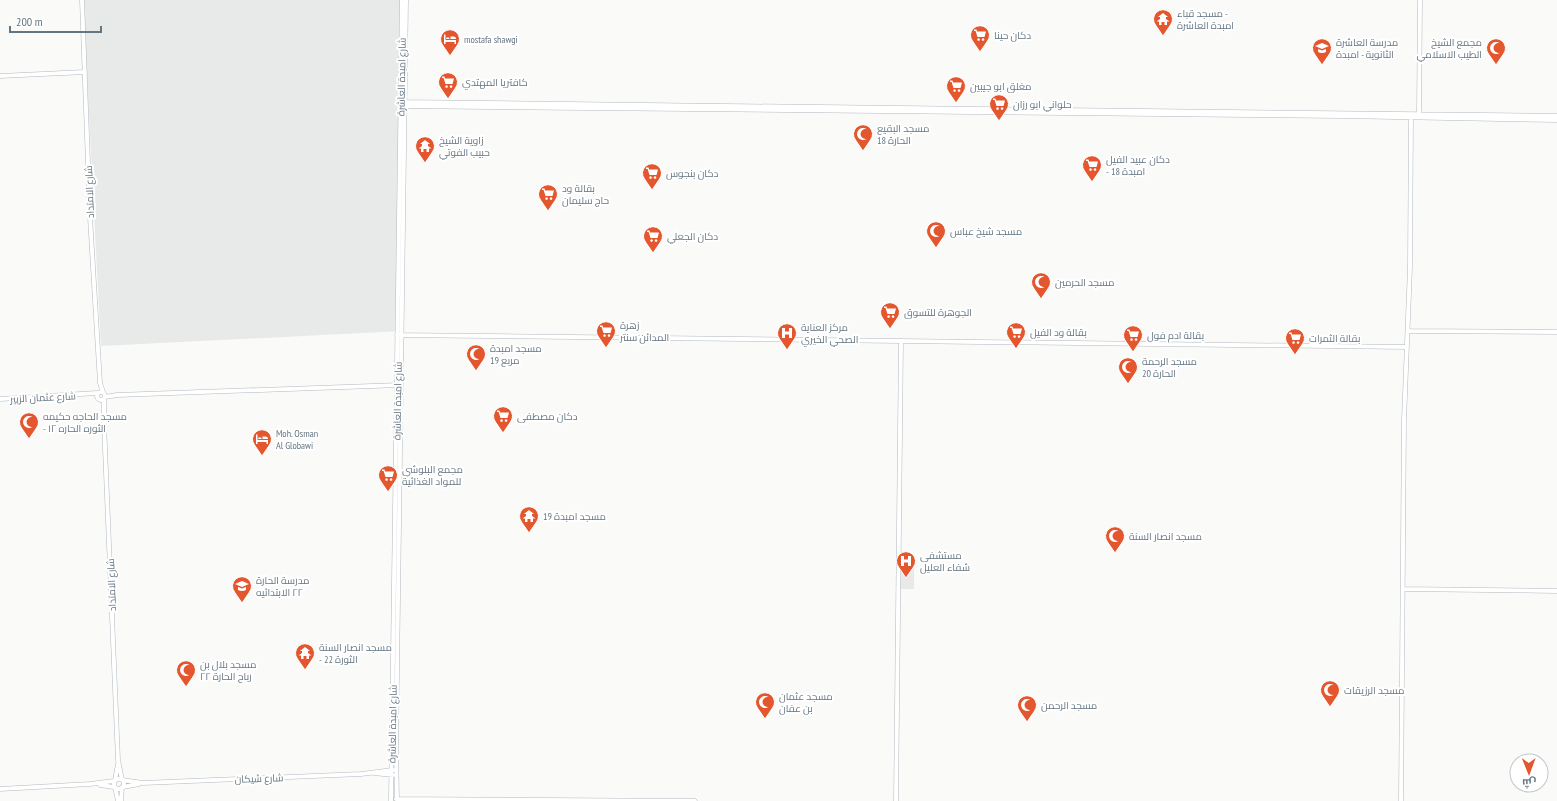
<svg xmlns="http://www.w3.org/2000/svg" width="1557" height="801" viewBox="0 0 1557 801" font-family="'PT Sans Narrow',Cairo,sans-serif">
	<rect width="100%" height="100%" fill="#fafaf8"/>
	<path fill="#e8e9e9" d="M83 0H406L402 331 101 346Z
		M899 566H914V589H899Z"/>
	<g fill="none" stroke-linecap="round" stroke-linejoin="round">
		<g stroke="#b3babf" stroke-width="5">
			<path id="secondary" d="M82 0 90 217 100 383 103 392
				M0 76 85 72
				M401 102 1557 116
				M401 106 1342 116 1557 120
				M1419 116 1420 0
				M1408 331 1557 332
				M397 335 1407 347
				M97 396a4 4 0 1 1 8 0a4 4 0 1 1-8 0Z
				M105 397 117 395 400 385
				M104 398V424L118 760 122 780
				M0 399 97 393
				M1403 589 1557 591
				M374 773 393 775
				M114 784a5 5 0 1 1 10 0a5 5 0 1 1-10 0Z
				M115 780 118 764
				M122 780 143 783 361 774 393 770
				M100 785 114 787
				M115 787 118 801
				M123 787 139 784
				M0 789 90 784 114 781
				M396 799 695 801
				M121 801 122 787
				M391 801 402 0
				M397 801 396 748 406 0
				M896 801 901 341
				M1401 801 1404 420 1410 267 1411 116"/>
		</g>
		<use href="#secondary" stroke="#fff" stroke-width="4"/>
	</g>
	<defs>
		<g id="temple-pin" transform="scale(1)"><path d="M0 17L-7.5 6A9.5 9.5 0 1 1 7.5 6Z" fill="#e4572e" stroke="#fff"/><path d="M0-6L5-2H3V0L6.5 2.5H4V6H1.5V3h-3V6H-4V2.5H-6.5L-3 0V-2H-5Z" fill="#fff"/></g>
		<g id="supermarket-pin" transform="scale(1)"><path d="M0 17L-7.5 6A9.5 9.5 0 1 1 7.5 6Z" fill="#e4572e" stroke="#fff"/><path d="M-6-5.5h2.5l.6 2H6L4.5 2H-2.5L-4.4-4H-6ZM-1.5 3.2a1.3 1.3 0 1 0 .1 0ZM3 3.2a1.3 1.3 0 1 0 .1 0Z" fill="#fff"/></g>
		<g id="hotel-pin" transform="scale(1)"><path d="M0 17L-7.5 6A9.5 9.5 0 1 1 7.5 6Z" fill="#e4572e" stroke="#fff"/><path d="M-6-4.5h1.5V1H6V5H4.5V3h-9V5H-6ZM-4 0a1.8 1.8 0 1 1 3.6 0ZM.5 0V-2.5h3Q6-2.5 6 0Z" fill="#fff"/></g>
		<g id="school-pin" transform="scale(1)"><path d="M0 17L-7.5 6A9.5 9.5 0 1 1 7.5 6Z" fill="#e4572e" stroke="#fff"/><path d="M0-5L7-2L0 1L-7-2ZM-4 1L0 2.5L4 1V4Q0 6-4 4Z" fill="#fff"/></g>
		<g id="mosque-pin" transform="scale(1)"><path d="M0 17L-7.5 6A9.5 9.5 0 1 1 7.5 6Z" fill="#e4572e" stroke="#fff"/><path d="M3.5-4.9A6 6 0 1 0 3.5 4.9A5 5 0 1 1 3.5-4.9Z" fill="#fff"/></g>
		<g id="hospital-pin" transform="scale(1)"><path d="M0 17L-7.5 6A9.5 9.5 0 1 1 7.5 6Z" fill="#e4572e" stroke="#fff"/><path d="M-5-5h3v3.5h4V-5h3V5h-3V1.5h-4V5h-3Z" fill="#fff"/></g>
	</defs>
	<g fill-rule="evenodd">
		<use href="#temple-pin" x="1163" y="19"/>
		<use href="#supermarket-pin" x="980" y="35"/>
		<use href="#hotel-pin" x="450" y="39"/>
		<use href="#school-pin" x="1322" y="48"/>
		<use href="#mosque-pin" x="1496" y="48"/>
		<use href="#supermarket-pin" x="448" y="82"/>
		<use href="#supermarket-pin" x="956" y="86"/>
		<use href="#supermarket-pin" x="999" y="104"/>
		<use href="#mosque-pin" x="863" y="134"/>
		<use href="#temple-pin" x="425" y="146"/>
		<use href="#supermarket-pin" x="1092" y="165"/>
		<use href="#supermarket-pin" x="652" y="173"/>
		<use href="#supermarket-pin" x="548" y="194"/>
		<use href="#mosque-pin" x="936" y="231"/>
		<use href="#supermarket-pin" x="653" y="236"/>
		<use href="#mosque-pin" x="1041" y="282"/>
		<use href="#supermarket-pin" x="890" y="312"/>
		<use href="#supermarket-pin" x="606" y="331"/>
		<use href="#supermarket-pin" x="1016" y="332"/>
		<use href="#hospital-pin" x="787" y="333"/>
		<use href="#supermarket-pin" x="1133" y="335"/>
		<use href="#supermarket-pin" x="1295" y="338"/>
		<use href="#mosque-pin" x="476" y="354"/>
		<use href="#mosque-pin" x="1128" y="367"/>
		<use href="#supermarket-pin" x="503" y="416"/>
		<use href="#mosque-pin" x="29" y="422"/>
		<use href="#hotel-pin" x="262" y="439"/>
		<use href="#supermarket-pin" x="388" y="475"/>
		<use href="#temple-pin" x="529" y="516"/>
		<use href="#mosque-pin" x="1115" y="536"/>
		<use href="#hospital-pin" x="906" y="561"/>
		<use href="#school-pin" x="242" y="586"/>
		<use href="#temple-pin" x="305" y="653"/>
		<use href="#mosque-pin" x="186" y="670"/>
		<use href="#mosque-pin" x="1330" y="690"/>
		<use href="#mosque-pin" x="765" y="702"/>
		<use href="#mosque-pin" x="1027" y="705"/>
	</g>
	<g text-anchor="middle" stroke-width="4" stroke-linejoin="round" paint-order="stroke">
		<g font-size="10" fill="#657683" stroke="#fff" text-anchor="start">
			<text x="1177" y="17">مسجد قباء -<tspan x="1177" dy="12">امبدة العاشرة</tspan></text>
			<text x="994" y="39">دكان حينا</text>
			<text x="464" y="43">mostafa shawgi</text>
			<text x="1336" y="46">مدرسة العاشرة<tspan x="1336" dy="12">الثانوية - امبدة</tspan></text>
			<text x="1482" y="46" text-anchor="end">مجمع الشيخ<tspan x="1482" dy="12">الطيب الاسلامي</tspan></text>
			<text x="462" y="86">كافتريا المهتدي</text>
			<text x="970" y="90">مغلق ابو جيبين</text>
			<text x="1013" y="108">حلواني ابو رزان</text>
			<text x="877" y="132">مسجد البقيع<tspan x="877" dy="12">الحارة 18</tspan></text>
			<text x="439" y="144">زاوية الشيخ<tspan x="439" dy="12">حبيب الفوتي</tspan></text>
			<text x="1106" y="163">دكان عبيد الفيل<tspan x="1106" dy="12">- امبدة 18</tspan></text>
			<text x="666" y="177">دكان بنجوس</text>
			<text x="562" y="192">بقالة ود<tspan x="562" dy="12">حاج سليمان</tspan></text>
			<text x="950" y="235">مسجد شيخ عباس</text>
			<text x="667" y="240">دكان الجعلي</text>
			<text x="1055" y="286">مسجد الحرمين</text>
			<text x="904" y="316">الجوهرة للتسوق</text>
			<text x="620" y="329">زهرة<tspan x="620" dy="12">المدائن سنتر</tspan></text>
			<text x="801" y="331">مركز العناية<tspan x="801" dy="12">الصحي الخيري</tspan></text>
			<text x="1030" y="336">بقالة ود الفيل</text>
			<text x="1147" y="339">بقالة ادم فول</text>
			<text x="1309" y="342">بقالة الثمرات</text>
			<text x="490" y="352">مسجد امبدة<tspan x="490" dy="12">مربع 19</tspan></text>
			<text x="1142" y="365">مسجد الرحمة<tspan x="1142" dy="12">الحارة 20</tspan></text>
			<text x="43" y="420">مسجد الحاجه حكيمه<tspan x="43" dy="12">- الثوره الحاره ١٢</tspan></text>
			<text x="517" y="420">دكان مصطفى</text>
			<text x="276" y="437">Moh. Osman<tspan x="276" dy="12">Al Globawi</tspan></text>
			<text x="402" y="473">مجمع البلوشي<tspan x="402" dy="12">للمواد الغذائية</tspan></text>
			<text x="543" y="520">مسجد امبدة 19</text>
			<text x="1129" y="540">مسجد انصار السنة</text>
			<text x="920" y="559">مستشفى<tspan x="920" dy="12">شفاء العليل</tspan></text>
			<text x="256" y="584">مدرسة الحارة<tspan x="256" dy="12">٢٢ الابتدائيه</tspan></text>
			<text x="319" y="651">مسجد انصار السنة<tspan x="319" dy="12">- الثورة 22</tspan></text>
			<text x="200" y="668">مسجد بلال بن<tspan x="200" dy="12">رباح الحارة ٢٢</tspan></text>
			<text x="1344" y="694">مسجد الرزيقات</text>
			<text x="779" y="700">مسجد عثمان<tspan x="779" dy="12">بن عفان</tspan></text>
			<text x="1041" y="709">مسجد الرحمن</text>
		</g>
		<g font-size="10" fill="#657683" stroke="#fff">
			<text transform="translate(401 77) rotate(-89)" y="4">شارع امبدة العاشرة</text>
			<text transform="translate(89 192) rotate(-92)" y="4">شارع الامتداد</text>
			<text transform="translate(43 397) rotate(-3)" y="4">شارع عثمان الزبير</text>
			<text transform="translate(397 401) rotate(-89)" y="4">شارع امبدة العاشرة</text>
			<text transform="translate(111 585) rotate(-92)" y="4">شارع الامتداد</text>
			<text transform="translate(392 724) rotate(-89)" y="4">شارع امبدة العاشرة</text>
			<text transform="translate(259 778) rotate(-2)" y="4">شارع شيكان</text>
		</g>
	</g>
	<g transform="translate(1529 773) rotate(179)"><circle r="19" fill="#ffffff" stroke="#c1c8cd"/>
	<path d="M0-3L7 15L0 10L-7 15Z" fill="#e4572e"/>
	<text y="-6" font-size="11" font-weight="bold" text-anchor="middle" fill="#657683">ش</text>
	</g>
	<path d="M10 26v6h91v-6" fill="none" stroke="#657683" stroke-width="2"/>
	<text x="16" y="26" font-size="12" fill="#657683" stroke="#ffffff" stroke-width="3" paint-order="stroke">200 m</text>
</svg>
